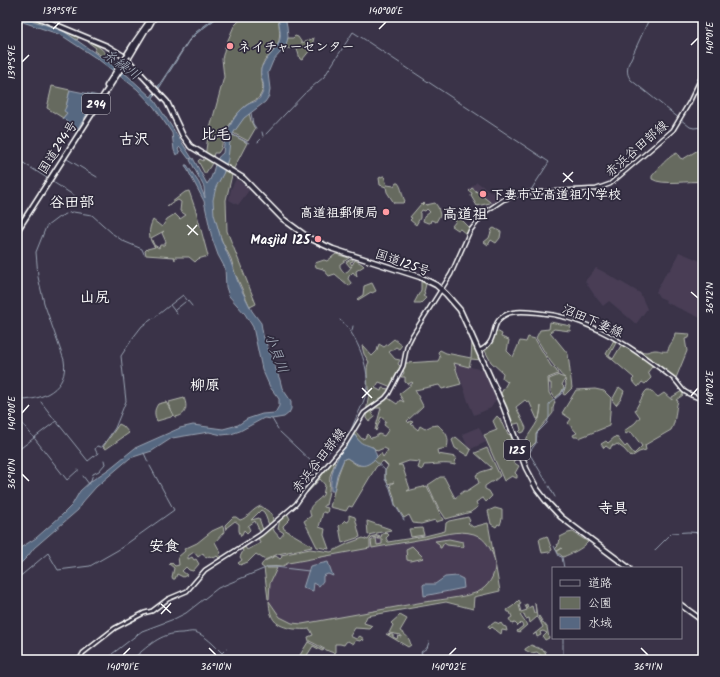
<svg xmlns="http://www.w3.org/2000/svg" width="720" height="677" viewBox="0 0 720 677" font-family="Kalam,'Klee One',sans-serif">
	<rect width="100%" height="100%" fill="#3a3348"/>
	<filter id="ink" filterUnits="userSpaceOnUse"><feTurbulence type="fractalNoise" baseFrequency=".025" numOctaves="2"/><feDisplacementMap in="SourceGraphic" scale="8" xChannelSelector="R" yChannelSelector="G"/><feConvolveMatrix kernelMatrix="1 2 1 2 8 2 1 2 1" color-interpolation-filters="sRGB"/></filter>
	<g filter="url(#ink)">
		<path fill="#483e55" d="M236 179 250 189 238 205 229 200 231 189Z
			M477 182 492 193 493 192 496 194 498 191 501 200 495 203 477 206 471 196 472 193 468 190Z
			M679 252 703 262V319L665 302 666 300 659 297 656 292 666 273 671 269Z
			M596 268 602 271 640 293 647 309 636 324 609 301 603 306 595 296 585 281Z
			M455 363 487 371 498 396 491 408 474 415 468 401Z
			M479 427 486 442 471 449 467 445 462 434Z
			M487 526 499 591 295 626 277 617 269 599 268 582 275 570 289 561 329 552 370 538 384 534 386 543Z"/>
		<path fill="#666b5e" stroke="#b2b5ae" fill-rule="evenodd" d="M21 17H31L79 37 77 40 62 31Z
			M243 17H278C279 27 282 39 276 47 271 55 262 60 261 70 259 78 266 85 261 94 258 100 255 100 250 103 244 106 240 111 236 115 231 121 227 130 224 137 221 145 223 147 218 153H214L211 165 205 174 198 161 200 159 203 161 205 157 208 136 224 77 222 59 225 47 234 26Z
			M295 36 298 37 302 43 314 38 311 49 302 60 300 59 297 49 285 48 286 41 288 38H293Z
			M89 41 99 47 118 64 117 66 94 51 96 48 88 42Z
			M52 86 70 90 66 107 67 113 63 118 47 108Z
			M249 113 251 121 255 129 248 141 233 133 243 119Z
			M233 135 247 143 233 170 226 166C229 156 226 144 233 135Z
			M703 147V182C689 180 662 186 652 179V176C659 168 667 157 677 153L680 158 683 159Z
			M225 170 232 175 226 200 227 231 256 304 250 307 235 273 231 259 222 241 213 214 212 202 214 190Z
			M383 176H384L387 185 394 186 396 183H398C402 187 402 196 405 201L403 203H394L387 192 386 187 380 185 379 178Z
			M472 188 490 202V203L477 206 471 196 472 193 469 191Z
			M189 191 196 211 208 256 198 259 195 262 189 257H175V260L174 257 146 255 145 251 147 249 155 247C148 240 148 229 153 220L162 227 167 219 175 214 180 219 186 215 180 211 181 202 178 200 167 206 185 192ZM164 231 162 233 166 242 164 245H160L159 248 154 245 151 238Z
			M424 203 426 205 435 203 438 207 440 215 436 222 431 220 430 223H428L423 221 424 217 430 212 427 209 425 211 422 210 420 213V218L416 225 410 220 412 218 410 217 421 204 422 205Z
			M455 213 470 228 466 234 460 229 458 230 452 226 456 221 449 219 448 214H451L454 215Z
			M494 228 501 232 500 238 496 243 491 240 488 245 484 242 489 238 492 229Z
			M336 254 349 258 340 264V267L344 273 348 271 352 266 350 267 346 262 351 259H353V261L350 262 352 265 355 260 362 264 364 266 356 271 357 277 353 272 349 276 348 279 352 284 349 286 335 274 329 276 323 269 316 267 315 263 324 260 327 261Z
			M421 281 426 284 424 292 425 293 423 296 426 298 421 303H414L421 290Z
			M372 283 376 291 372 293 371 292 358 300 357 299 363 295 364 286Z
			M550 322 571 326 570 331 554 329 550 332 568 354 572 388 565 395 563 394 566 385 565 379 562 385 564 387 561 393 555 398 551 392V383H549V379L559 375V376L565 378C559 374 560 372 556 368 548 360 543 348 536 338L540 330 549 329Z
			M495 331H497L502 334 501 337 509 340 507 351 513 357 520 341 526 342 528 337 535 339 551 366 556 370 558 374 548 378 549 393 555 402 553 408V413C548 420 541 426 536 434V442L531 447 527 446 523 453 520 447 521 445 524 444C530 429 541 423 541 406L539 419H537L529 401 527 402 525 400 516 407 526 428 524 432 520 433 519 432 521 430 519 423 511 425 500 395 508 381 507 382 502 378 503 373 491 362 484 349 491 343Z
			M675 333 690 334 689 338 685 339 687 351 676 378 675 379 655 363 648 372 651 378 645 384 642 382 638 387 632 380 634 378 606 354 614 340 617 341 609 356 613 359 622 344C632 345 638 352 646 352 649 352 652 350 655 350 661 350 660 352 668 351 669 343 674 343 675 333Z
			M394 339 402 345 399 349 396 347 389 352 395 359 400 360 398 364 401 367 391 388 389 386 379 382 375 388 381 391 382 388 389 389V392L385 396 397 404 400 400 404 402 399 394 413 383 412 382 408 384 405 382V377H401L404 373 403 369 406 363 438 361 440 357 438 352 440 350 446 353 471 358 472 342 481 360 471 359 469 367 454 363 461 384 442 389 439 385 415 390 423 406 407 421 409 423 410 421 413 422 411 424 418 430 420 426 425 429 431 426 438 425C446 433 450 436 447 448L437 450 438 454 456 457 455 465C444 462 435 465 424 465L422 470 418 468 420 462 409 461 398 465H402L410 489 407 491 427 486 443 520 436 522 435 520 421 524 413 523 409 515 404 518 395 504 394 497 390 485 394 482 388 484 385 478V471L388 466 383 461 376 467 352 507 349 506 346 511 330 507 338 475 344 459 347 458 354 463 357 465C370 466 372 461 381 453L383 457 388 450 384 448 377 451 373 447C364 446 359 444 355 435L352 436 355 431 362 439 365 438 367 434 371 438 375 437 379 434 384 436 389 429 384 425 386 421 381 417 376 431 375 430 381 408H376L371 412 375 417 369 422 366 418C367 408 367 400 370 391L368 390C368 382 365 367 369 362L364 354 362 346H363L372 356 377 351 379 344 384 347Z
			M619 387 624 391 621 399 616 405 612 400Z
			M595 389 604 391 611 398 609 426 579 438 577 437H574L573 435 577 433 568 423 571 419 562 413 576 390Z
			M647 390H650L658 397 664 393 672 400V397L682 391 683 393V395L676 400 678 401C675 410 676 422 671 430L645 445 646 450 639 452 631 457 624 449 617 444 614 446 612 445 610 449 606 446 604 448 601 444 606 441 608 443 616 436 625 447 627 445 634 454 642 446 632 433 629 432 626 434 624 431 635 423 640 417 635 410 645 392Z
			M184 398C188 407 186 416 175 417L168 404 169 402Z
			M166 402 173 415 171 417 157 421C154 414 154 410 158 404Z
			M497 416 500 419 505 430H506L508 434 511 435 517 453H514V457L516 459 513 462 519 466 515 473 517 475V478H516L512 476 504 481 484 435 497 430 493 421Z
			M119 424 123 426 129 433 106 449 103 447Z
			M456 437 471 450 468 456 455 448 452 440Z
			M487 448 500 476 493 482H491L485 486V489L489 491 492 496 486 502 483 498 476 502 478 507 472 511 471 512 446 519 438 507 428 485 440 477H444L455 498 464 491H467L479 483 476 475 481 472 491 469V467L475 453Z
			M334 459 335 462 330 476 329 491 326 505H324V507L328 508 327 513 323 512 319 527 325 529 324 535 329 549 317 547 304 521 311 516C306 505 317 503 323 495 324 492 324 488 325 485L320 479 307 493 306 491Z
			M261 506 272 514 273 521 269 525 264 512 261 510 251 520 259 518 263 530 260 532 255 521 248 526 250 530 247 533 244 530 241 536 239 531V524L235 521 226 528V530L225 525 233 517H236L240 520C248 518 252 509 261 506Z
			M495 508 502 510V519L500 525 498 524 496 527 491 524 488 511Z
			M287 513 290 519 283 526 284 529 311 545 312 547 278 554 265 560 256 554 248 562 240 565 238 563 242 560 240 557 243 551 241 548 243 546 245 547 247 550C252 547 256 546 260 543L258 537 271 527H273L274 531 280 538 284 533 278 529 280 519Z
			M349 515 355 517 360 537 342 543 339 526 345 520 347 522 349 521Z
			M468 517 470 521 468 523 473 527 488 523 500 591 474 597 473 609 446 602 367 616 364 623 373 626 370 629 355 628 350 636 356 639 360 636 364 639 363 641 362 639 360 641 356 640 353 644 348 641 346 642 344 645 340 644H335V653C327 652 317 644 309 641L308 637 313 635 310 629C304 630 299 629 294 629 275 626 270 620 269 601L280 617 292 623 302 624C341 617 379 610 418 603 435 600 463 598 478 592 488 587 495 576 495 565 494 552 486 538 474 534 458 529 439 536 423 539 406 542 389 545 372 548L371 541 376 538 377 545 382 544V539H378L377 538 381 537 382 534 387 533 389 535 386 538 388 542 425 536 445 531 446 523 449 521Z
			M367 521 390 529 391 530 368 535Z
			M223 526 224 532 215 542 221 553 219 554 221 557 219 558 217 556 214 558 209 556 206 558 203 553 198 557 194 552 188 556V559L192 557 194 560 196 559 199 564 193 571 189 570 186 567 182 571 187 575 183 577 177 574 175 579H173L172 577 174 568 169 564 171 562 175 566 179 565 178 557 185 551 184 549 197 543 212 531Z
			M422 528 424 535 411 537 409 529Z
			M573 532 588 542C581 550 572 553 563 557L557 552 562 548 557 551 555 549 558 546 557 544H559L560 537 568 533Z
			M378 535 380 536 372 538 370 540V548L294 562 288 563 283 566 267 567 266 568H277L270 583 269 599H268L264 568 261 566C263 560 270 559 276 556L280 559 282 557 281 555 310 549 331 552 349 543 363 538 368 540 370 537Z
			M547 536 552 550 549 552 542 553 539 539Z
			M449 539 463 542 464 546 463 547 447 545 444 543 441 548H440L439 544 435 541Z
			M412 546 424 558 411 561 407 560 406 549Z
			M519 600 521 604 519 605 521 612 527 610 525 605 527 604 528 608 532 606 534 613H536L535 603 537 617 530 623 529 618 526 619 524 614 520 615 527 625 518 633 517 631 523 626 521 623 518 626 515 623 512 624 509 619 512 617 510 612H508L507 610 513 606Z
			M400 615 407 619 400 631C406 635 409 637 411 645L408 647 386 634 393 635V637L397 639 398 636 401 637V635L389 633 393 625 391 623Z
			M539 616 542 621 541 622H543L547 627 549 638 545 640 543 637 547 633 543 631 540 632 541 635 537 637 536 633 533 635 543 627 538 617Z
			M495 622 500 624 501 623 503 626 506 627 507 631 502 630 501 634 492 627 490 629 488 627 489 625H491Z
			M308 642 324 650 322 651 313 646 304 660H297Z
			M531 645 545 651 547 660H543L542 658V656L537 652 531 653 525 650V649Z"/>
		<path fill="#566781" stroke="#9aa4b3" d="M17 17H21L62 30 128 76 151 97 189 40 196 32 216 17H218L197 33 188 42 153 98 192 158 189 159 180 147 178 149 180 153 176 155 174 150 172 133 154 107 137 89 99 60 61 35 17 20Z
			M278 17H285L287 26 288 37 286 46 273 61 268 73 270 89 269 96 265 102 244 118 234 132 230 141 228 159 223 174 216 187 213 200 214 214 221 239 230 260 239 285 252 311 261 323 263 335 280 380 282 388 291 401V409L289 413 284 417 272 419 264 418 240 431 231 434 222 435 209 432 172 438 152 451 130 458 96 487 81 504 78 510 34 548 28 556 17 567V550L36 538 62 515 72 505 80 491 91 481 109 469 135 448 180 428 193 425 223 429 238 425 247 419 262 414 275 413 279 406V399L270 387 262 369 253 327 245 314 229 296 226 287 225 268 218 255 212 238 204 201 185 165H187L199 183 205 198 204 187 190 160 193 158 194 160 207 184C216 174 212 160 223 153 224 136 232 115 247 105 253 101 257 103 261 96 268 85 259 79 261 69 262 65 265 62 267 59 282 41 282 41 278 17Z
			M70 90 99 96 76 131 63 118 67 113 64 111 66 107Z
			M355 435C361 446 365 443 374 448L377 457C364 470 360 466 347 458L344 459 337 475 334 491H331C329 469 340 452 352 436Z
			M328 562 333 576 328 574 323 576V581L319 586 314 583 313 591 303 588 310 566Z
			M457 576 463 579 464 588 424 596 423 585 424 584H435L445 577Z"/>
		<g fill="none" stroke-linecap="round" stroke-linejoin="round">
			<path stroke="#9aa4b3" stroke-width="1" d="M650 17 628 65C627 71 627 75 631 80L690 127 694 128 703 127
				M368 42 549 162 531 190 526 191
				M306 92 324 77 353 32 367 41
				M251 113 253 124 256 128
				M262 132 263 136
				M231 134 249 143
				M266 134 305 93
				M258 142 262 138
				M17 159 47 178
				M67 159 97 177
				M53 182 81 200
				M47 189 66 158
				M73 212 92 215 112 233
				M69 213 72 212
				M47 226 59 217 66 214
				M113 234 123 241 142 249 144 254
				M17 235 43 195
				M38 276 36 252 46 227
				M175 310 185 302
				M177 314 170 305 183 295 192 306
				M154 318 169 306
				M340 320 341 321
				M343 322C357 337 369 366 367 387 366 398 361 407 357 416 354 422 352 429 349 433
				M352 331 353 326
				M132 339 142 326 152 319
				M17 400C42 401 69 389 64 360L44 303 38 277
				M41 402 55 420
				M272 419 278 429
				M17 425 18 426 22 423 34 438
				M280 432 314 464 327 454 339 441
				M35 439 67 480 77 471
				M340 440 347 432
				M102 447 115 428 126 401 121 356 131 341
				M17 451 56 421 88 461 98 453
				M97 453 95 449 97 446 101 447
				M144 453 148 462
				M374 460 385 470V479L390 488 395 505 404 520
				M78 471V470
				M83 476 89 484
				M546 481 529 453 536 443 537 433 547 423 549 417V404L561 394 565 387
				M547 482V483
				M90 483 93 474 99 471 105 464 104 460
				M549 486 555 497
				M554 546 559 556 562 557 564 568
				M655 550 672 533 688 532 703 533
				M17 579 48 553 58 570 90 566 118 550 174 510 150 466
				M563 643V638
				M112 654 142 631 174 619 186 613 218 588 268 567H275L309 571
				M131 660C148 647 159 633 182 633 186 633 191 631 195 632 205 635 215 646 222 653L226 649
				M425 660 421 652 427 648 429 642
				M560 660 563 653V644"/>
			<g stroke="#fff" stroke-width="5.5">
				<path id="secondary" d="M479 351C501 341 487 323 507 314 516 310 529 312 540 313 583 316 628 344 662 370 666 373 670 376 674 379 678 383 680 387 684 391 689 395 697 397 703 400
					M79 660 83 653 115 628 144 613 152 611 168 599 187 591 205 570 261 534 296 504 306 490 346 443 364 413 385 398 389 393 403 366 407 346 412 336 451 274 470 231 485 212 503 200 523 193 596 189 610 184 673 130 689 103 703 74"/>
			</g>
			<g stroke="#fff" stroke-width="7">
				<path id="highway" d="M37 17 107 46 125 57 167 102 183 136 191 147
					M149 26 154 17
					M127 61 149 24
					M107 86 135 42 149 22
					M190 146 243 178 283 219 309 238 333 249 420 277 436 285 446 294 460 310 471 334 504 408 526 468 537 489 547 502 561 517 629 568
					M17 231 125 62
					M681 605 703 621"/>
			</g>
			<use href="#secondary" stroke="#2f2a3d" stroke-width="2.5"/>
			<use href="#highway" stroke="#2f2a3d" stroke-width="4"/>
			<g stroke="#fff" stroke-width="7" stroke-linecap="butt">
				<path id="highway-bridge" d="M124 61 128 55"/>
			</g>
			<use href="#highway-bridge" stroke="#2f2a3d" stroke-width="4"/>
		</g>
	</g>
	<path fill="none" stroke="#fff" stroke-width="1.5" d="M53 29 60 22M379 29 386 22M691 45 698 38M22 62 29 55M563 173 573 182M563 182 573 172M187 225 198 235M188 235 197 225M691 292 698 298M362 388 372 398M691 396 698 388M362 398 372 388M22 413 29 405M22 474 29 481M161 604 171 613M161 614 171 603M209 648 216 655M641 648 648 655M123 655 130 648M449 655 456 648"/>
	<g fill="#ff9aa2" stroke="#2f2a3d" stroke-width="1.5">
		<circle cx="230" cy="46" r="4"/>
		<circle cx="483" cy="194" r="4"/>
		<circle cx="386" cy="212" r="4"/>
		<circle cx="318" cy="239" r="4"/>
	</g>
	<g text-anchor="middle" stroke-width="3.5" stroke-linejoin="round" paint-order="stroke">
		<g fill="#2f2a3d" stroke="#c1bfc5" stroke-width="1">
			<rect x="82" y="94" width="28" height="20" rx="3"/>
			<rect x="504" y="440" width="26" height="20" rx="3"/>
		</g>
		<g font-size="12" font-weight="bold" fill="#fff">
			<text x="96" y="108">294</text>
			<text x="517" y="454">125</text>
		</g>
		<g font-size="13" font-weight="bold" fill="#fff" stroke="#2f2a3d" text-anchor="start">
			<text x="238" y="51">ネイチャーセンター</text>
			<text x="491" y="199">下妻市立高道祖小学校</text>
			<text x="378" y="217" text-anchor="end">高道祖郵便局</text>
			<text x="310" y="244" text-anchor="end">Masjid 125</text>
		</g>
		<g font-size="13" fill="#fff" stroke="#2f2a3d">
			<text transform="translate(57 147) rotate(-57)" y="5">国道294号</text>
			<text transform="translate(636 148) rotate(-41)" y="5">赤浜谷田部線</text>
			<text transform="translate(403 262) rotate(19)" y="5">国道125号</text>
			<text transform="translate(593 320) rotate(23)" y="5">沼田下妻線</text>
			<text transform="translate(318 460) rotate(-52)" y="5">赤浜谷田部線</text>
		</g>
		<g font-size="14" font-style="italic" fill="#aab3c0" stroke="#2f2a3d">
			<text transform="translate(122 64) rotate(36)" y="5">糸繰川</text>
			<text transform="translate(277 353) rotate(69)" y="5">小貝川</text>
		</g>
		<g font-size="15" font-weight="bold" fill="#fff" stroke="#2f2a3d">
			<text x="216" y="139">比毛</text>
			<text x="134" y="144">古沢</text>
			<text x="72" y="207">谷田部</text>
			<text x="465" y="219">高道祖</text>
			<text x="95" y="302">山尻</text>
			<text x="205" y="390">柳原</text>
			<text x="613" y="513">寺具</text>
			<text x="164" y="551">安食</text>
		</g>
	</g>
	<rect width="720" height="677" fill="none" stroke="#2f2a3d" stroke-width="44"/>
	<rect x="552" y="567" width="130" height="72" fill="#2f2a3d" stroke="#827f8b"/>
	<rect x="560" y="580" width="20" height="6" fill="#2f2a3d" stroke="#827f8b"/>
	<text x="588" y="587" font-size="12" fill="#ffffff">道路</text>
	<rect x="560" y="597" width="20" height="12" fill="#666b5e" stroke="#827f8b"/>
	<text x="588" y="607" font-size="12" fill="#ffffff">公園</text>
	<rect x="560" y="617" width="20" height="12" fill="#566781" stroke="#827f8b"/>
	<text x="588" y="627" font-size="12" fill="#ffffff">水域</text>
	<rect x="22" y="22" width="676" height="633" fill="none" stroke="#fff" stroke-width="1.5"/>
	<g font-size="10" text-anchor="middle" fill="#fff">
		<text x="60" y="14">139°59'E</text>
		<text x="386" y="14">140°00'E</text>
		<text transform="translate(709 38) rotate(-90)" y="4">140°01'E</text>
		<text transform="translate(11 62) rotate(-90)" y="4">139°59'E</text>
		<text transform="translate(709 298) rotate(-90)" y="4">36°12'N</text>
		<text transform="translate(709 388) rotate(-90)" y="4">140°02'E</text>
		<text transform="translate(11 413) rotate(-90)" y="4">140°00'E</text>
		<text transform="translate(11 474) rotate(-90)" y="4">36°10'N</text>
		<text x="123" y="670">140°01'E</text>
		<text x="216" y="670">36°10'N</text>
		<text x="449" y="670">140°02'E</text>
		<text x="648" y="670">36°11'N</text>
	</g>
</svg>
